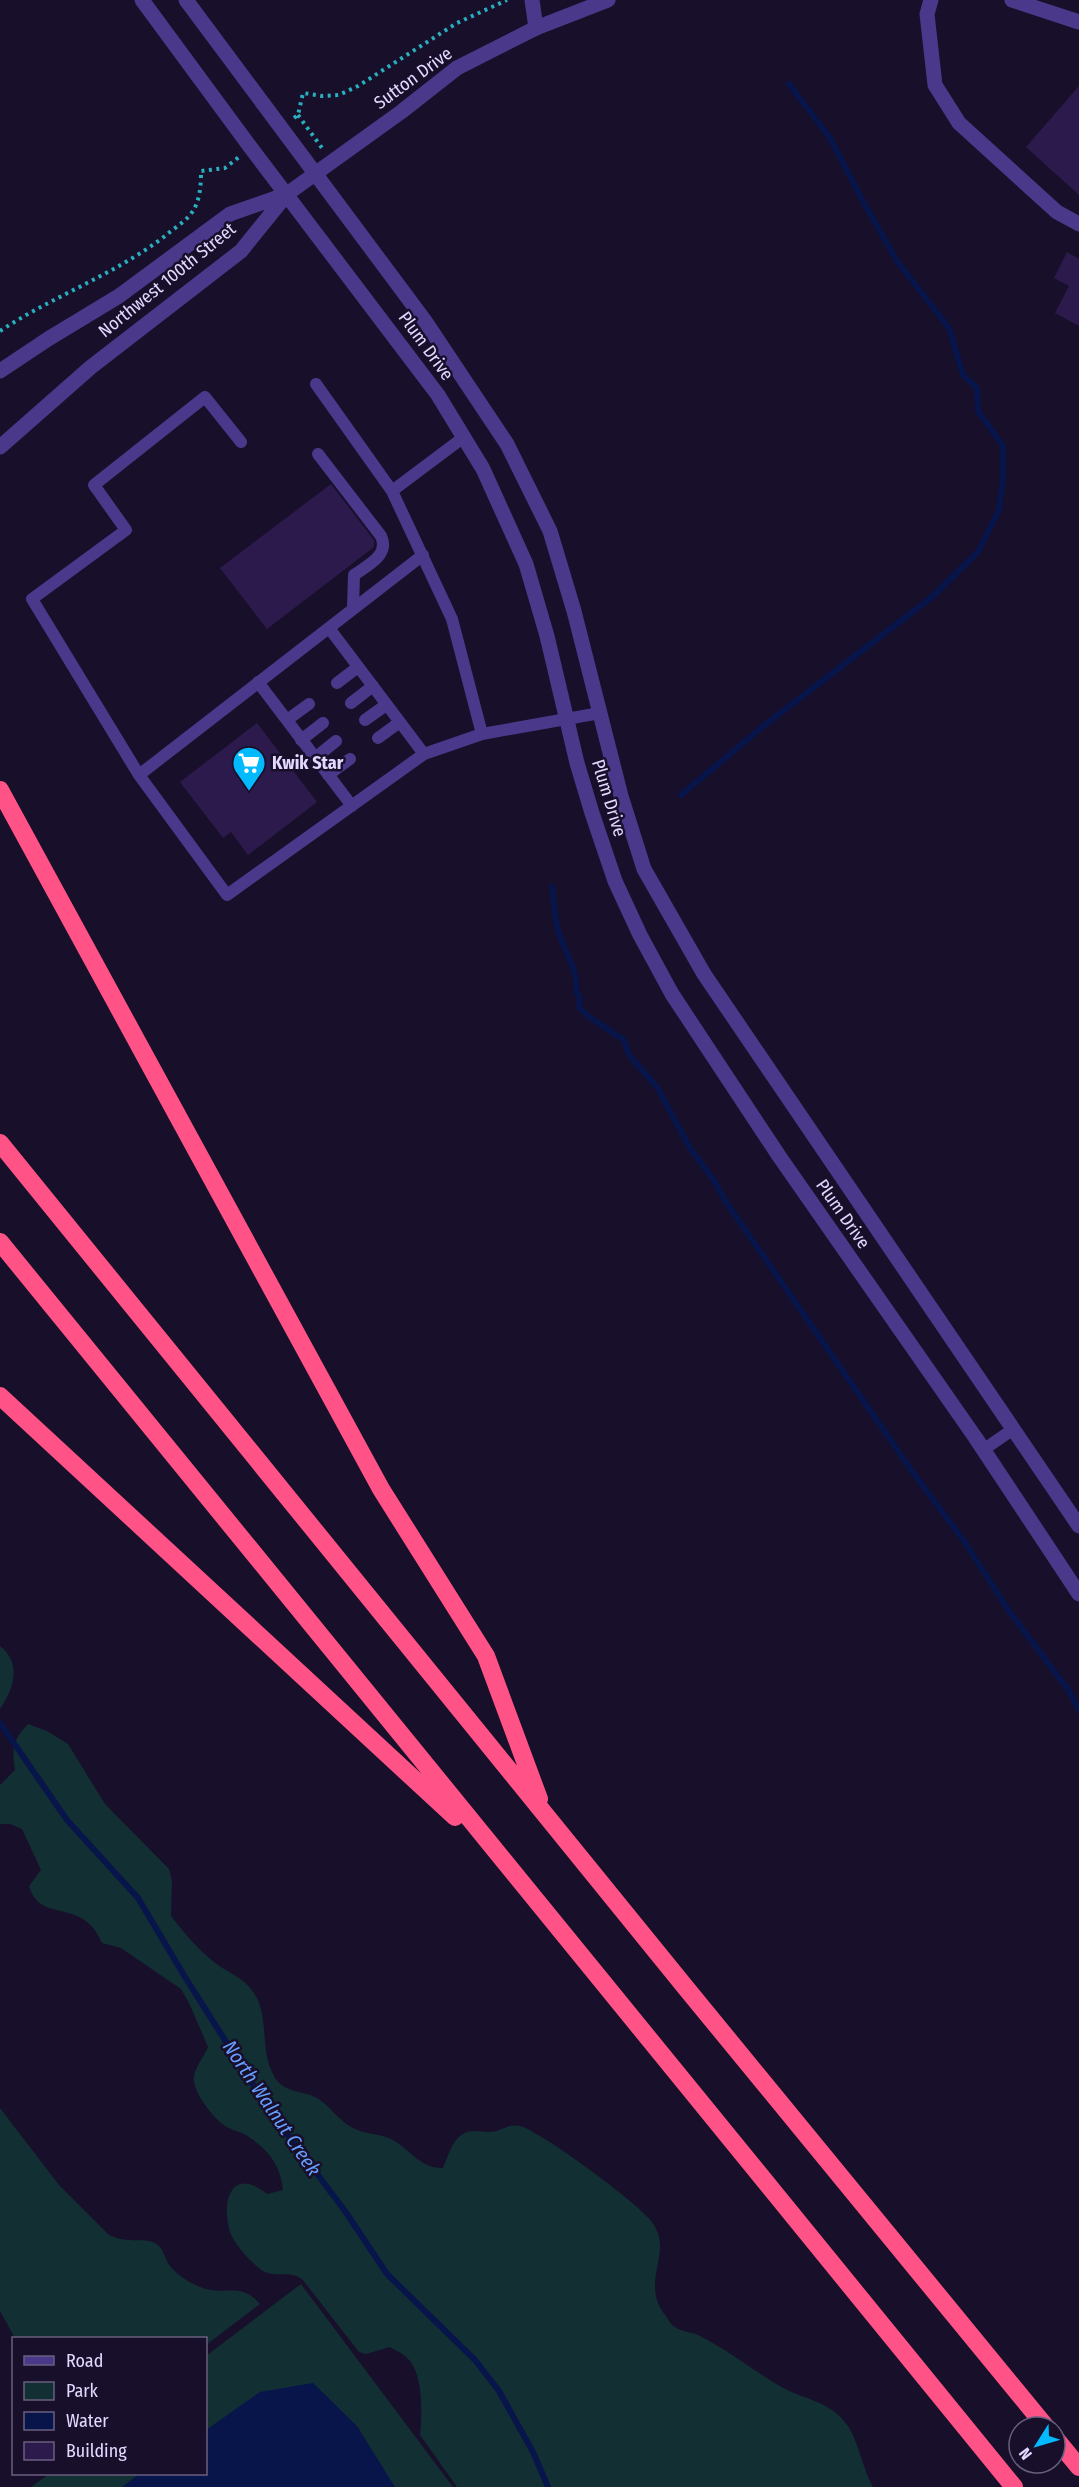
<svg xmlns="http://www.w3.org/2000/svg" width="1079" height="2487" viewBox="0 0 1079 2487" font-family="'Fira Sans Condensed',sans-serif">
	<rect width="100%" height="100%" fill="#180f2a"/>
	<path fill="#122f34" d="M0 1646C22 1663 14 1689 0 1709Z
		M28 1724 47 1731 68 1744 105 1804 169 1869 172 1881 171 1916C185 1934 199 1951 218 1965 231 1974 245 1979 254 1993 270 2017 259 2050 274 2076 284 2094 303 2090 317 2098 330 2106 339 2121 353 2128 366 2135 383 2133 396 2142 412 2152 422 2169 443 2168 448 2157 452 2140 463 2134 471 2129 481 2132 490 2132 501 2132 508 2123 520 2126 542 2132 638 2203 652 2222 675 2253 638 2282 666 2316 668 2319 671 2325 675 2327 682 2332 693 2332 700 2336 730 2351 756 2373 785 2389 805 2399 829 2402 844 2421 858 2436 862 2468 873 2487H457L420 2435C422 2415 424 2371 406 2357 402 2353 395 2350 390 2347L366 2354 359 2352 302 2279C289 2269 271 2280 259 2268 249 2260 234 2244 230 2232 221 2202 231 2165 267 2194L283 2190C281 2164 265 2145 242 2133 236 2131 230 2129 225 2126 213 2118 191 2090 194 2076 196 2066 204 2056 208 2047L189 2003 181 1989 121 1948 102 1943C83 1896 40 1925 29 1886L41 1870 22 1829 10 1824H0V1785L15 1770C12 1748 12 1741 28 1724Z
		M0 2108 59 2185 109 2235C127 2244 141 2237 155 2243 164 2248 164 2258 170 2266 177 2275 190 2283 200 2287 225 2297 240 2281 260 2304L206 2345V2338H15L0 2311Z
		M301 2284 453 2487H31L49 2474H206V2356Z"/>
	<path fill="#08154a" d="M313 2383 357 2426 395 2487H122L139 2474H206V2430L260 2392Z"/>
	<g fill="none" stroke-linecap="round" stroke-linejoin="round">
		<path stroke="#08154a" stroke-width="6" d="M681 795 766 724 932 597 978 552 999 510 1003 478V446L978 411 977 388 963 375 949 328 897 261 864 203 830 138 789 84
			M552 887C554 901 554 916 558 930 563 950 579 969 576 992L580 997 579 1007 589 1017 624 1040 629 1055 657 1087 690 1148 713 1179 726 1202 914 1474 964 1541 1009 1611 1069 1691 1079 1710
			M0 1723 67 1820 138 1898 185 1977 269 2110 345 2211 387 2274 475 2360 499 2391 533 2452 548 2487"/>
	</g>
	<path fill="#2d1a4c" d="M1079 86V195L1026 147Z
		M1067 252 1079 259V326L1055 313 1069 286 1054 278Z
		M331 484 374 540V547L267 629 220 568Z
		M257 723 317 802 248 855 231 832 223 838 180 782Z"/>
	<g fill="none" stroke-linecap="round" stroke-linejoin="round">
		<path stroke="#2aafc0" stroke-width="4" stroke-dasharray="3 4.5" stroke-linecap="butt" d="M298 115 322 148
			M294 118 298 115 303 93 322 96 339 95 358 86 457 23 507 0
			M0 331C53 296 114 275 165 236 173 229 183 223 190 215 200 203 201 186 201 171L225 168 239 157"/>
		<path stroke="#4a388b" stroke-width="12" d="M316 384 392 491
			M464 437 392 491 452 619 482 734 600 713
			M318 454 381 536C390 555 368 565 354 575L353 608
			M423 555 139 775 227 895 424 754 482 734
			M329 628 424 754
			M258 682 352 806
			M337 683 358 667
			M351 703 373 686
			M287 720 309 704
			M365 720 386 705
			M378 738 400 722
			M301 740 323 723
			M315 758 336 741
			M139 775 32 599 126 530 94 485 205 397 241 442
			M328 775 350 759
			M983 1450 1012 1430"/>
		<path stroke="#4a388b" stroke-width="15" d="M532 0 536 28
			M931 0 927 14 935 85 959 123 1057 212 1079 224"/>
		<path stroke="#4a388b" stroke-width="15" d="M142 0 251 148 438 395 483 469 526 564 547 636 577 763 592 813 615 881 640 935 672 994 779 1156 975 1437 1079 1594
			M186 0 425 321 507 444 550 531 574 611 621 796 644 869 704 974 1079 1526
			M1012 0 1079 22
			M0 371 48 339 119 296 230 214 287 194
			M0 447 91 367 241 251 287 194 401 112 457 68 536 28 608 0"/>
		<path stroke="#ff5387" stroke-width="18" d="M0 790 381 1489 486 1656 539 1799
			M0 1143 686 1988 1046 2427
			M0 1242 1014 2487
			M0 1396 455 1817
			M1055 2438 1079 2467"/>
	</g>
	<defs>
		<g id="supermarket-pin" transform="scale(1.725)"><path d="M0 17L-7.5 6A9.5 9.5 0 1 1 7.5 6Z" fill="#04baff" stroke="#180f2a"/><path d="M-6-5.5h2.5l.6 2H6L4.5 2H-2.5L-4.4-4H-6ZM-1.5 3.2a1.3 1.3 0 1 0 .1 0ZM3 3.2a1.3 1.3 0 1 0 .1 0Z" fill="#fff"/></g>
	</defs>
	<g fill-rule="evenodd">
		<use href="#supermarket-pin" x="249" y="763"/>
	</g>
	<g text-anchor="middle" stroke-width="5" stroke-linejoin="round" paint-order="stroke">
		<g font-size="18" fill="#e3d8ff" stroke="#180f2a">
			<text transform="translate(413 78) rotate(-36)" y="6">Sutton Drive</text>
			<text transform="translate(167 280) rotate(-39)" y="6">Northwest 100th Street</text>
			<text transform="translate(426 346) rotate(54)" y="6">Plum Drive</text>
			<text transform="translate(609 798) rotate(73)" y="6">Plum Drive</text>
			<text transform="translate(843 1214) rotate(55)" y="6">Plum Drive</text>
		</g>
		<g font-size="18" font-weight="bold" fill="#e3d8ff" stroke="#180f2a" text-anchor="start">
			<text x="272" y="769">Kwik Star</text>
		</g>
		<g font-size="20" font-style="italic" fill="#669dff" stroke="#180f2a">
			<text transform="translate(272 2108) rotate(56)" y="7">North Walnut Creek</text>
		</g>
	</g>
	<rect x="12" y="2337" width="195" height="138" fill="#180f2a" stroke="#695f7f" stroke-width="1.5"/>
	<rect x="24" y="2356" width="30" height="9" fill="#4a388b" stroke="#695f7f" stroke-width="1.5"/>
	<text x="66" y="2367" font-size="18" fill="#e3d8ff">Road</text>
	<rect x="24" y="2382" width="30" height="18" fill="#122f34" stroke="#695f7f" stroke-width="1.5"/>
	<text x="66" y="2397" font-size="18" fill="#e3d8ff">Park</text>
	<rect x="24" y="2412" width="30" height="18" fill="#08154a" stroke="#695f7f" stroke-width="1.5"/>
	<text x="66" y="2427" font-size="18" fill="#e3d8ff">Water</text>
	<rect x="24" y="2442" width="30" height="18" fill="#2d1a4c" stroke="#695f7f" stroke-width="1.5"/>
	<text x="66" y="2457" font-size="18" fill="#e3d8ff">Building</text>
	<g transform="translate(1037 2445) rotate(233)"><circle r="28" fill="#180f2a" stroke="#695f7f" stroke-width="1.5"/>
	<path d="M0-4.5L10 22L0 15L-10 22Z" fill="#04baff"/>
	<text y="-9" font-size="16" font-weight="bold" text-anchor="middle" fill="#e3d8ff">N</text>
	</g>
</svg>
